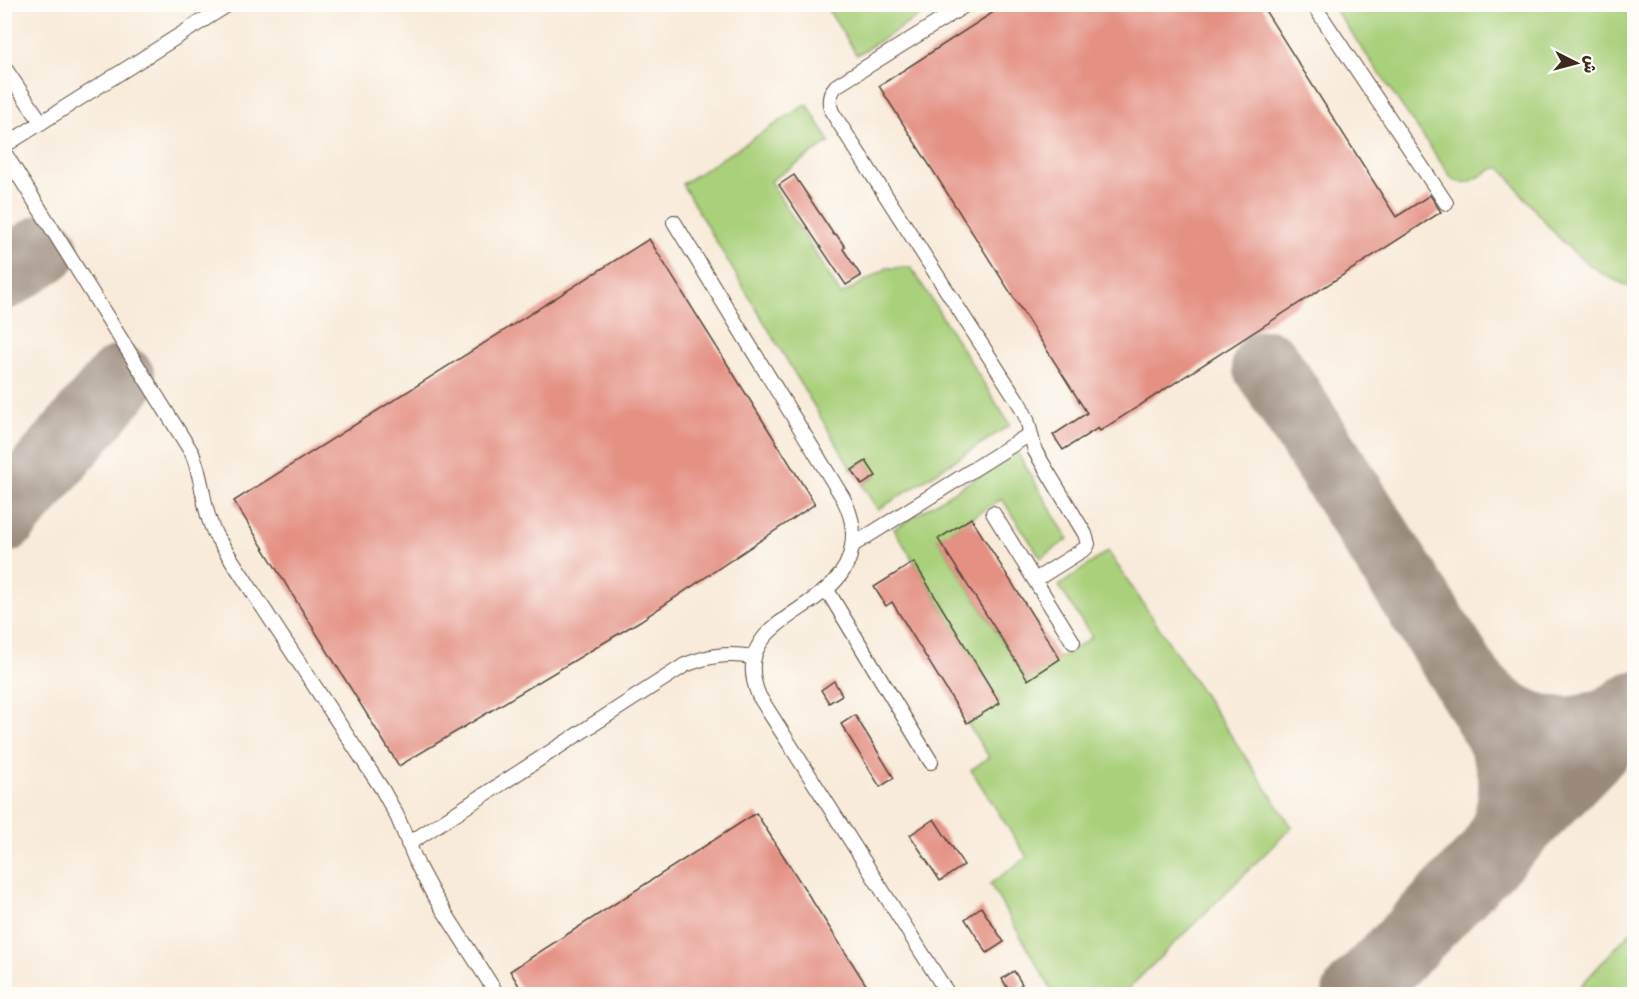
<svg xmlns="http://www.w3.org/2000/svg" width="1639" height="999" viewBox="0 0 1639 999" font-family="'Indie Flower','Playpen Sans Arabic',sans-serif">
	<rect width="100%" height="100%" fill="#fdfcf7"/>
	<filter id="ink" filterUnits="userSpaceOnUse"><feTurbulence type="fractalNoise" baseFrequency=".0167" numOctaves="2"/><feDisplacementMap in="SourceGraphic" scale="12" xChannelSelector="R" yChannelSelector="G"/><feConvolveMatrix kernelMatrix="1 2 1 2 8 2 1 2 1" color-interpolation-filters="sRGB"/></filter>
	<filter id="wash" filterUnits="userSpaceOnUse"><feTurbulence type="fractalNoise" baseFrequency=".008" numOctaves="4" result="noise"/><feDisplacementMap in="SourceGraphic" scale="24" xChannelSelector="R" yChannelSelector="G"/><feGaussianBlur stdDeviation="1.35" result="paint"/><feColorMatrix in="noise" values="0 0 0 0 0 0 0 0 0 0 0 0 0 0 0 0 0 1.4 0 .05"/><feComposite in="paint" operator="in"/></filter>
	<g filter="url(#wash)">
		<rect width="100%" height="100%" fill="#f8ebd9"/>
		<path fill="#a9d07a" stroke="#727d4c" stroke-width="1.5" d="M825 5H937L857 55Z
			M1332 5H1634V288C1573 268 1540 215 1501 168 1483 167 1475 190 1453 180Z
			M807 104 830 142 770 181 841 295 887 268 911 267 1010 425 878 510 862 485 876 476 866 461 852 470 682 184Z
			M1017 452 1068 539 1041 558 1002 499 938 539 1027 680 1092 637 1059 586 1108 551 1292 827 1123 994H1054L990 884 1027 857 971 770 989 757 967 723 1000 702 894 529Z
			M1634 928V994H1573Z"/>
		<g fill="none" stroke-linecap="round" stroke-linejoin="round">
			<path stroke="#9a8a7c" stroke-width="70" d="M4 275 44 249
				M1267 365 1466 678
				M4 518 121 380
				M1489 858C1493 851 1498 845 1501 838 1512 815 1517 784 1510 760 1503 734 1480 702 1466 678 1501 724 1554 746 1610 721 1619 717 1627 711 1634 706
				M1357 994 1634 709"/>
		</g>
		<g id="blocks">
			<path fill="#e49083" d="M1006 4H1261L1396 217 1430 195 1441 212 1100 431 1098 428 1063 450 1053 435 1087 413 879 86Z
				M794 175 834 235 836 234 845 247 843 249 861 276 846 285 779 185Z
				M649 239 815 504 640 621 399 766 234 501Z
				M866 461 876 476 862 485 852 470Z
				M971 518 1060 659 1028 680 938 539Z
				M914 562 1000 703 967 723 892 602 886 606 874 587Z
				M834 681 842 695 829 703 821 690Z
				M855 715 894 778 880 787 841 724Z
				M756 813 872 994H524L510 971Z
				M934 819 964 865 940 881 910 835Z
				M981 907 1004 942 987 953 965 919Z
				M1014 971 1022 984 1010 992 1002 979Z"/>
		</g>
	</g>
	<g filter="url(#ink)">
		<use href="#blocks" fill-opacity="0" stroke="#57473a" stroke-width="1.5"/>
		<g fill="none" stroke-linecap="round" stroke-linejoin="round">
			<g stroke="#57473a" stroke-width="16">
				<path id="service" d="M967 4 836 86C829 94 828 102 832 112L1019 403 1027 419 1035 451 1085 534 1088 544 1086 548 1035 580
					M1313 4 1446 203
					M4 67 41 122
					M4 146 229 4
					M4 152 192 453C204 480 202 510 216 536L382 789 397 816 418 866 433 894 497 994
					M674 222 843 498C851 514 855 528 852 546 844 615 724 613 759 696L948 994
					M993 513 1073 642
					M853 545 1030 434
					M827 590 931 762
					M408 844 685 665C710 655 727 653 753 657"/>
			</g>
			<use href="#service" stroke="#fff" stroke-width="14"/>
		</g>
	</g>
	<rect width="1639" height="999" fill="none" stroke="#fdfcf7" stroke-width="24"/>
	<g transform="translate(1576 63) rotate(96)" stroke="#fdfcf7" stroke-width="4.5" paint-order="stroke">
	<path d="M0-4.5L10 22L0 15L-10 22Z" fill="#3b2a1e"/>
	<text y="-9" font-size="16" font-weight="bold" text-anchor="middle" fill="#3b2a1e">ش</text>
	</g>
</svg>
